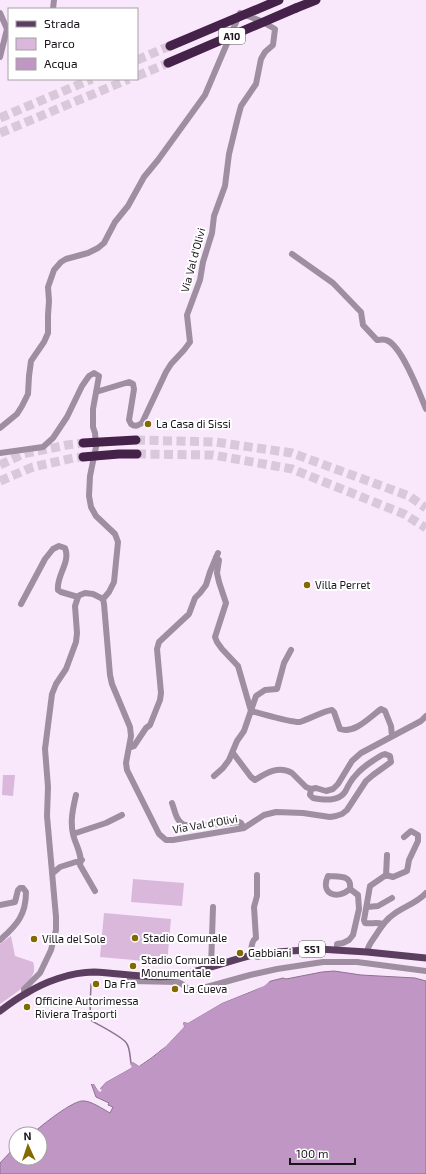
<svg xmlns="http://www.w3.org/2000/svg" width="426" height="1174" viewBox="0 0 426 1174" font-family="'Exo 2',sans-serif">
	<rect width="100%" height="100%" fill="#f9e8fb"/>
	<path fill="#d9b8dc" d="M3 775H15L13 796 2 795Z
		M133 879 184 883 182 906 131 902Z
		M104 913 171 919 167 963 100 957Z
		M11 936 15 956 33 962C34 965 35 971 33 974 28 986 10 997 0 1004V944Z"/>
	<path fill="#c097c4" stroke="#8e7091" d="M334 971 361 975 415 978 426 981V1174H0V1163L16 1146V1158H40V1134H33V1133C41 1126 74 1099 84 1101 91 1101 103 1109 110 1113L113 1107 108 1105 109 1103 96 1097 91 1083 94 1084 97 1089H100L106 1082 131 1068 132 1067 129 1064 133 1062 139 1066C157 1056 171 1041 184 1027L183 1023 184 1022 188 1023 222 1003 255 990 271 981 283 978 286 979 322 972Z"/>
	<path fill="#f9e8fb" d="M267 981 269 982 264 986 222 1003 188 1023 184 1022 183 1023 184 1027 166 1046 139 1066 133 1062 130 1064 132 1067 131 1068 106 1082 101 1087 100 1089 102 1090 100 1092 97 1089 94 1084H90V1081H93L95 1083 98 1088 100 1085 105 1081 129 1067 128 1064 132 1060 139 1064 142 1062 164 1045 182 1026 181 1022 183 1020 187 1021 221 1001 255 988Z"/>
	<g fill="none" stroke-linecap="round" stroke-linejoin="round">
		<path stroke="#8e7091" stroke-width="1.5" d="M91 984C91 997 88 1009 92 1021 99 1025 125 1038 127 1044 130 1049 130 1057 131 1063"/>
		<path stroke="#d8c8d9" stroke-width="9" stroke-dasharray="9 4.5" stroke-linecap="butt" d="M137 60 170 46
			M137 76 168 63
			M0 118 92 79
			M0 133 129 79
			M136 440 215 442 292 453 409 496 426 508
			M137 454 213 455 292 469 404 514 426 528
			M0 465 23 454 67 445 83 443
			M0 481 33 467 73 458 83 457"/>
		<path stroke="#9f8da1" stroke-width="6" d="M53 9 54 0
			M0 13 7 29 0 57
			M292 254 333 283 358 309 361 312 363 325 377 340C380 340 383 339 386 340 401 344 420 394 426 409
			M0 428 17 414 22 406 28 394 29 376 31 361 44 342 48 333V315L49 301 48 287 54 270 61 262 66 259 88 253 98 248 104 243 115 222 128 206 144 177 158 160 205 95 240 13 261 21 275 29 273 45 265 52 261 59 256 84 241 106 238 117 229 154 225 186 214 216 212 233 203 262 200 280 187 315 190 342 184 350 171 364 166 372 142 423C137 426 135 427 131 424L129 420 134 389 133 384 129 382 96 392
			M0 453 43 447 53 438 67 417 82 386 89 376 94 373 99 376 93 409V427L95 433 96 447 90 476 89 496 91 507 96 516 115 534 118 542 114 582 109 592 103 599
			M216 557 219 560 217 573 219 582 226 603 215 637 217 642 222 649 238 666 251 711
			M21 604 45 559 53 549 59 546 65 548C71 562 56 576 58 590L61 592 78 597
			M251 711C260 713 292 723 300 722 310 719 323 711 332 710L334 712 340 729C355 734 370 717 381 709L385 711 391 726 392 736
			M129 748 134 746 146 728 150 725 160 700 161 693 157 649 159 642 189 614 195 598 200 593 206 585 210 572 218 553
			M233 753 251 777 255 780C266 773 279 765 292 773L306 787 311 789
			M214 776 223 768 229 760 237 741 244 731 256 696 265 690 277 689 284 663 291 650
			M76 795C73 808 70 821 73 834 75 844 83 855 80 865L95 891
			M172 803C175 811 176 821 184 825H209L239 822 241 823 244 828
			M73 834 106 823 122 815
			M52 873H53L60 867 82 860
			M386 876 387 855
			M0 905 15 902 18 890 20 888H23L26 892C26 915 17 925 0 940
			M367 907 378 906 392 898
			M383 924C377 922 371 924 365 923L364 920 370 886 386 875 393 877 407 871 409 860 418 841V835L411 831 404 837
			M337 950V944L343 943 349 940 353 935 359 909 358 895 350 889C336 901 320 893 328 876 338 877 352 874 350 889
			M367 952C368 945 372 941 376 935 381 927 386 919 394 914 405 906 417 903 426 893
			M252 955C251 950 251 941 256 938L254 907 257 896V875
			M211 967 213 907
			M125 975 127 978 131 981 178 982C184 984 186 989 192 991L250 975 277 969 323 962H357L426 971
			M24 994V989L40 973 51 950 56 930V917L47 816 48 787 45 749 52 694 56 684 66 669 76 642 77 633 75 606 78 597 80 595 85 593 93 594 103 599 104 604 110 675 112 684 130 727 131 736 126 763 127 770 159 834 166 840H173L244 828 264 815 276 812 303 813 330 817 336 816 342 814 347 810 366 781 373 775 391 762 390 756 385 754 382 755C372 761 362 767 355 776 351 780 348 786 345 792 338 802 324 800 313 798L310 795 311 789 316 788 326 791 333 789 338 784 352 761 361 753 421 721 426 716"/>
		<path stroke="#5c3e60" stroke-width="7" d="M0 1011C8 1005 16 999 25 994 44 982 71 972 94 972 120 973 146 979 173 976 200 972 225 962 252 955L258 956 277 952 319 949 367 952 426 958"/>
		<path stroke="#452249" stroke-width="9" d="M296 8 316 0"/>
		<path stroke="#452249" stroke-width="9" d="M170 46 279 0
			M168 63 296 8
			M83 443 136 440
			M83 457 119 454H137"/>
	</g>
	<g fill="#846903" stroke="#fff" stroke-width="1.5">
		<circle cx="148" cy="424" r="4"/>
		<circle cx="307" cy="585" r="4"/>
		<circle cx="135" cy="938" r="4"/>
		<circle cx="34" cy="939" r="4"/>
		<circle cx="240" cy="953" r="4"/>
		<circle cx="133" cy="966" r="4"/>
		<circle cx="96" cy="984" r="4"/>
		<circle cx="175" cy="989" r="4"/>
		<circle cx="27" cy="1007" r="4"/>
	</g>
	<g text-anchor="middle" stroke-width="4" stroke-linejoin="round" paint-order="stroke">
		<g fill="#fff" stroke="#5f5a5f" stroke-width="1">
			<rect x="219" y="28" width="26" height="16" rx="3"/>
			<rect x="299" y="941" width="26" height="16" rx="3"/>
		</g>
		<g font-size="10" font-weight="bold" fill="#1a141b">
			<text x="232" y="40">A10</text>
			<text x="312" y="953">SS1</text>
		</g>
		<g font-size="11" fill="#1a141b" stroke="#fff">
			<text transform="translate(193 260) rotate(-75)" y="4">Via Val d'Olivi</text>
			<text transform="translate(205 824) rotate(-10)" y="4">Via Val d'Olivi</text>
		</g>
		<g font-size="11" fill="#1a141b" stroke="#fff" text-anchor="start">
			<text x="156" y="428">La Casa di Sissi</text>
			<text x="315" y="589">Villa Perret</text>
			<text x="143" y="942">Stadio Comunale</text>
			<text x="42" y="943">Villa del Sole</text>
			<text x="248" y="957">Gabbiani</text>
			<text x="141" y="964">Stadio Comunale<tspan x="141" dy="13">Monumentale</tspan></text>
			<text x="104" y="988">Da Fra</text>
			<text x="183" y="993">La Cueva</text>
			<text x="35" y="1005">Officine Autorimessa<tspan x="35" dy="13">Riviera Trasporti</tspan></text>
		</g>
	</g>
	<rect x="8" y="8" width="130" height="72" fill="#ffffff" stroke="#a3a1a4"/>
	<rect x="16" y="21" width="20" height="6" fill="#5c3e60" stroke="#a3a1a4"/>
	<text x="44" y="28" font-size="12" fill="#1a141b">Strada</text>
	<rect x="16" y="38" width="20" height="12" fill="#d9b8dc" stroke="#a3a1a4"/>
	<text x="44" y="48" font-size="12" fill="#1a141b">Parco</text>
	<rect x="16" y="58" width="20" height="12" fill="#c097c4" stroke="#a3a1a4"/>
	<text x="44" y="68" font-size="12" fill="#1a141b">Acqua</text>
	<g transform="translate(28 1146) rotate(357)"><circle r="19" fill="#ffffff" stroke="#a3a1a4"/>
	<path d="M0-3L7 15L0 10L-7 15Z" fill="#846903"/>
	<text y="-6" font-size="11" font-weight="bold" text-anchor="middle" fill="#1a141b">N</text>
	</g>
	<path d="M290 1158v6h65v-6" fill="none" stroke="#1a141b" stroke-width="2"/>
	<text x="296" y="1158" font-size="12" fill="#1a141b" stroke="#ffffff" stroke-width="3" paint-order="stroke">100 m</text>
</svg>
